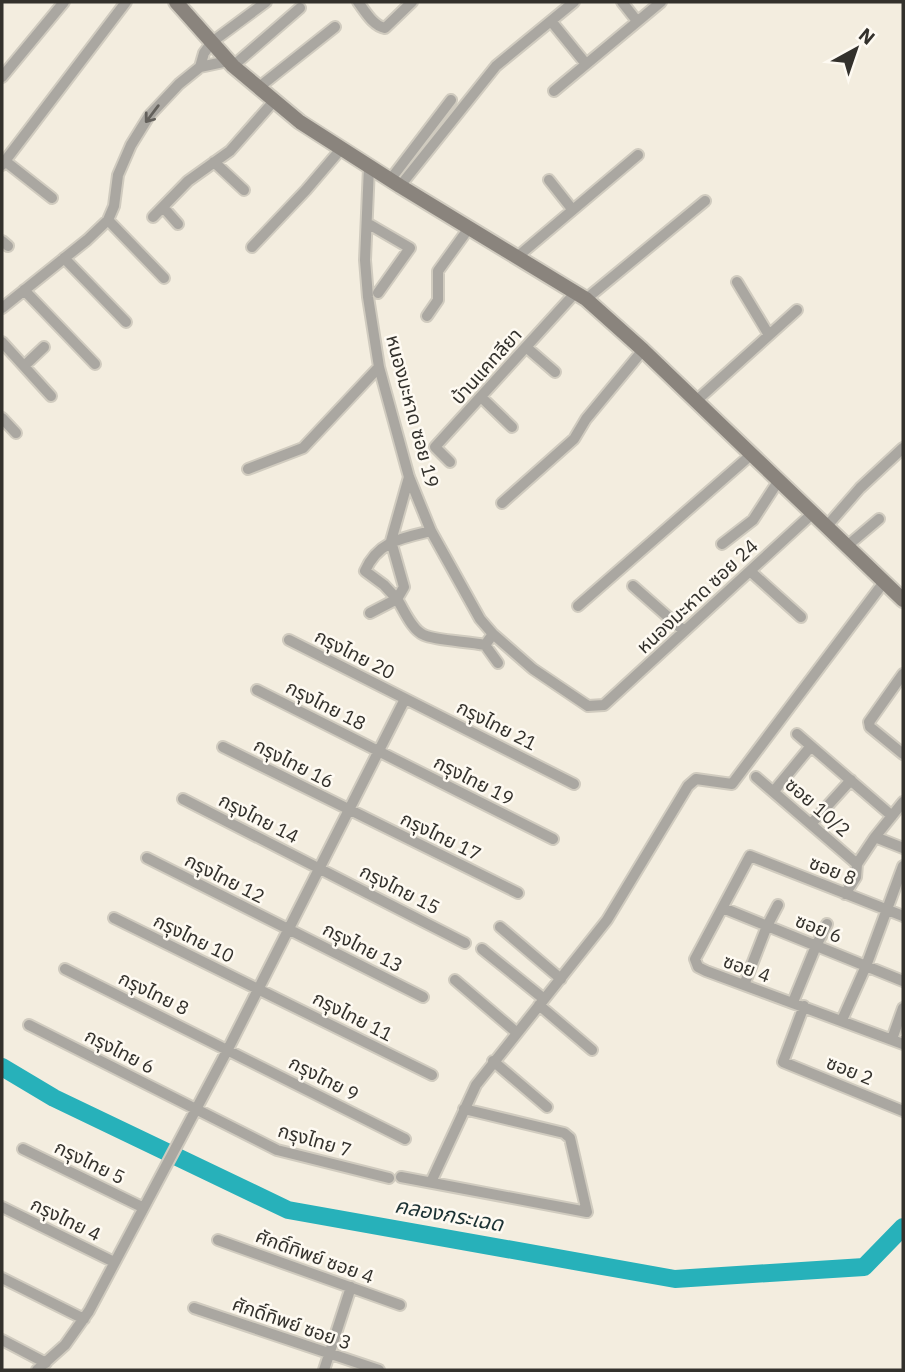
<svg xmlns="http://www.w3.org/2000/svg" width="905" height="1372" viewBox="0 0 905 1372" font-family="'IBM Plex Sans','Noto Sans Thai',sans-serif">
	<rect width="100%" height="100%" fill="#f3eddf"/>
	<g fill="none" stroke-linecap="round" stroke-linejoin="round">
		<path stroke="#27b1ba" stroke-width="18" d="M2 1067 54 1098 288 1210 675 1279 864 1267 903 1227"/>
		<g stroke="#d0cbbf" stroke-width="14">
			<path id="street" d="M358 2C365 11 373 26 385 28L412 2
				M622 2 637 21
				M551 21 586 64
				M233 66 300 8
				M200 67 228 61
				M2 77 64 2
				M258 88 335 27
				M554 91 661 2
				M5 161 52 198
				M214 162 244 190
				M2 165 126 2
				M369 167 365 260 368 297 379 367 409 477 431 531 480 619 493 634 533 669 588 706 604 705 813 513
				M390 180 451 100
				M549 180 572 209
				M400 186 496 66 574 2
				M163 207 178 224
				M153 217 188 181 230 151 274 101
				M108 220 164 278
				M367 223 410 248 378 293
				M2 241 8 246
				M252 247 306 190 341 149
				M517 257 638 155
				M64 258 126 322
				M737 282 769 335
				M24 290 95 364
				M586 299 705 201
				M2 308 87 240 108 220 114 206 118 175 131 145 149 116 179 84 200 67 204 53 212 42 266 2
				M427 316 438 300V271L469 228
				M2 342 51 396
				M526 347 555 372
				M24 366 44 347
				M481 397 512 427
				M696 401 797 310
				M2 418 16 433
				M450 462 435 447 576 292
				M248 469 303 448 379 367
				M409 477 391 541 404 587 397 599C404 610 412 630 424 635 437 641 468 641 485 645L493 634
				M502 503 574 439 586 419 643 350
				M827 526 860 488 903 448
				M722 544 753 520 779 480
				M847 546 879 519
				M750 571 801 617
				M633 586 684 631
				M578 606 752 454
				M370 613 397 599 384 585 365 571C378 541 402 538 431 531
				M289 640 574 784
				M485 645 498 663
				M903 674 869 722 870 727 903 754
				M257 690 553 839
				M797 734 892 816
				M223 747 518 893
				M756 777 857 864
				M774 791 811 746
				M183 799 465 943
				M811 824 851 780
				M875 837 903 848
				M147 858 423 997
				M845 894 856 877 857 864 875 837 903 802
				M723 908 903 981
				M903 916 750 856 695 959 698 967 706 971 903 1044
				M114 918 432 1075
				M500 927 561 979
				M482 949 544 999
				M65 969 405 1139
				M455 980 516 1032
				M744 985 767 926 778 905
				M793 1002 816 946 827 924
				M539 1005 592 1050
				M804 1006 783 1062 903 1111
				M842 1020 866 966 903 866
				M29 1025 277 1150 389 1178
				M892 1039 903 1008
				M493 1061 547 1107
				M23 1149 142 1207
				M401 1177 587 1212 570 1138 564 1133 464 1109
				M431 1182 476 1085 607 920 688 786 696 779 732 784 884 582
				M2 1207 114 1262
				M218 1240 400 1305
				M2 1278 84 1319
				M194 1308 379 1370
				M2 1340 46 1363
				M37 1370 65 1345 89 1311 228 1049 405 699
				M324 1370 351 1287"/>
		</g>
		<g stroke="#d0cbbf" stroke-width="18">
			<path id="secondary" d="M176 2 233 66 300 122 400 186 586 299 643 350 903 600"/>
		</g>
		<use href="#street" stroke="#aaa7a1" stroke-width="10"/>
		<use href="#secondary" stroke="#8a847d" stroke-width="14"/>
	</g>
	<defs><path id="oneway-shaft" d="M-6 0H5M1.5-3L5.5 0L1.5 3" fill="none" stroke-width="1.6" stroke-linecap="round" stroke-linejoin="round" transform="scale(1.75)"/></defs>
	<use stroke="#63605b" href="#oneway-shaft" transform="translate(152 114) rotate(127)"/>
	<g text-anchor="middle" stroke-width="5" stroke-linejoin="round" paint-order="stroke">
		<g font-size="19" fill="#33312c" stroke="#fefaf2">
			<text transform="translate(486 366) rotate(-48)" y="7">บ้านแคทลียา</text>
			<text transform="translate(413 411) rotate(75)" y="7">หนองมะหาด ซอย 19</text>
			<text transform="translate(697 596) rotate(-43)" y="7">หนองมะหาด ซอย 24</text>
			<text transform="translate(355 654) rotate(27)" y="7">กรุงไทย 20</text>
			<text transform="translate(326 705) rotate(27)" y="7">กรุงไทย 18</text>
			<text transform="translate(497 725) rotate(27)" y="7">กรุงไทย 21</text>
			<text transform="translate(294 763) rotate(27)" y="7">กรุงไทย 16</text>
			<text transform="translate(474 780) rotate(27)" y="7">กรุงไทย 19</text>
			<text transform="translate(818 807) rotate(41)" y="7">ซอย 10/2</text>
			<text transform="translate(259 818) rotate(27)" y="7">กรุงไทย 14</text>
			<text transform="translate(441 836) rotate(26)" y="7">กรุงไทย 17</text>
			<text transform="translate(833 870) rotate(22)" y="7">ซอย 8</text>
			<text transform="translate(225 878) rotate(27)" y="7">กรุงไทย 12</text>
			<text transform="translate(400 889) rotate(27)" y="7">กรุงไทย 15</text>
			<text transform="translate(819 928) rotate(22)" y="7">ซอย 6</text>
			<text transform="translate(194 938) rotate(26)" y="7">กรุงไทย 10</text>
			<text transform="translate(363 947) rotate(27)" y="7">กรุงไทย 13</text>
			<text transform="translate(747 968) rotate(20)" y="7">ซอย 4</text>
			<text transform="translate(154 993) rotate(26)" y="7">กรุงไทย 8</text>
			<text transform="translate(353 1016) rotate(27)" y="7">กรุงไทย 11</text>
			<text transform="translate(120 1051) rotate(27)" y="7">กรุงไทย 6</text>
			<text transform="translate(850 1070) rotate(22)" y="7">ซอย 2</text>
			<text transform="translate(324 1078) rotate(27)" y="7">กรุงไทย 9</text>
			<text transform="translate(315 1140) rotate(16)" y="7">กรุงไทย 7</text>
			<text transform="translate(90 1162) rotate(26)" y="7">กรุงไทย 5</text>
			<text transform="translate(66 1219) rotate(26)" y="7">กรุงไทย 4</text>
			<text transform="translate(315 1256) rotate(20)" y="7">ศักดิ์ทิพย์ ซอย 4</text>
			<text transform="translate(292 1323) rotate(19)" y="7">ศักดิ์ทิพย์ ซอย 3</text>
		</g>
		<g font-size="21" font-style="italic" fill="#1b3133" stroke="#fefaf2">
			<text transform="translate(449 1215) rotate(10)" y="7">คลองกระเฉด</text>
		</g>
	</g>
	<rect width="905" height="1372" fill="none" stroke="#33312c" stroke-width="7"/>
	<g transform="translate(856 49) rotate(40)" stroke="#fefaf2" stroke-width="5" paint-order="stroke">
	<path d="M0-5L12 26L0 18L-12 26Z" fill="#33312c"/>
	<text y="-10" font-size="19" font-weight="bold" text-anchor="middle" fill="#33312c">N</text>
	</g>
</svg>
